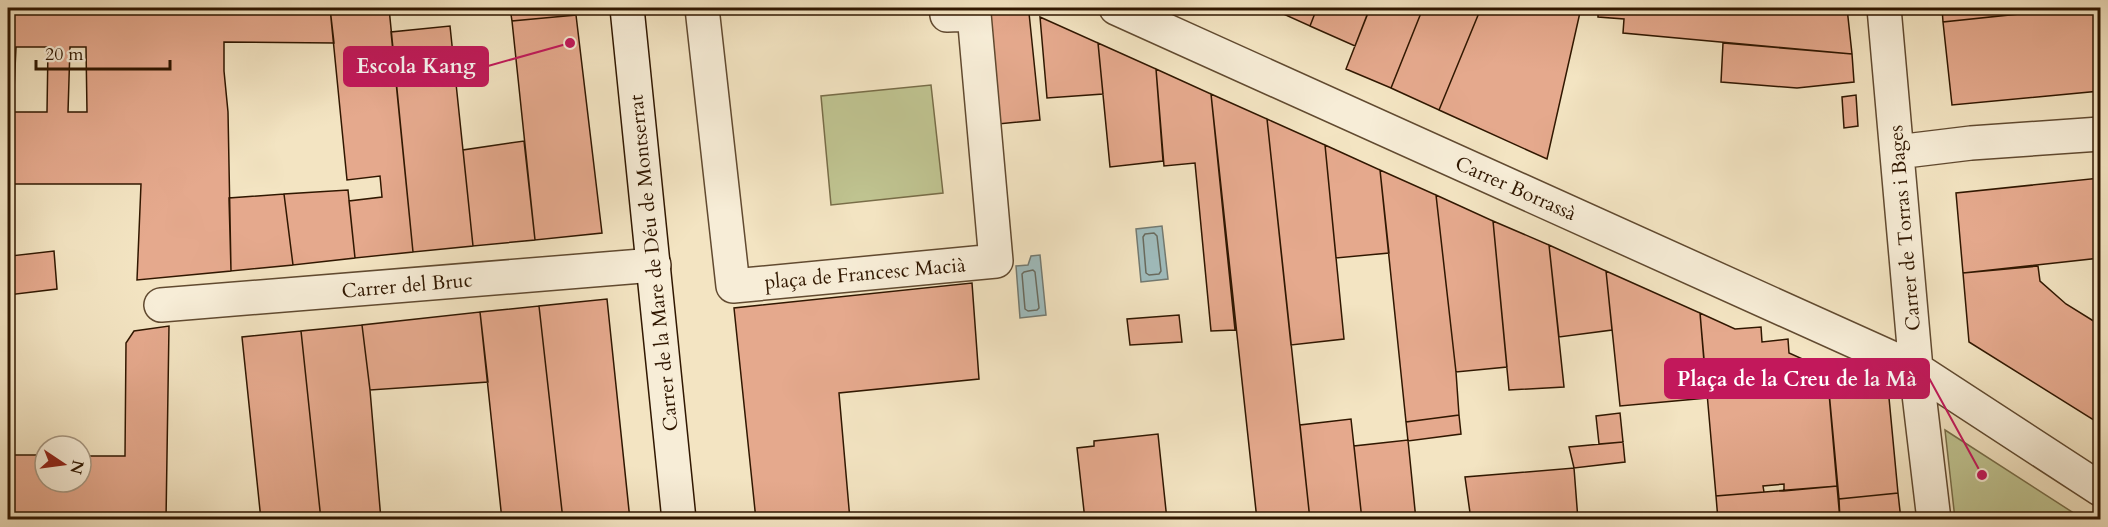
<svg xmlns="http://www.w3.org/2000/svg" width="2108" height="527" viewBox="0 0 2108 527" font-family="Cardo,serif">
	<rect width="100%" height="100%" fill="#f3e4c2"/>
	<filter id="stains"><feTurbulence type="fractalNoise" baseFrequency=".00333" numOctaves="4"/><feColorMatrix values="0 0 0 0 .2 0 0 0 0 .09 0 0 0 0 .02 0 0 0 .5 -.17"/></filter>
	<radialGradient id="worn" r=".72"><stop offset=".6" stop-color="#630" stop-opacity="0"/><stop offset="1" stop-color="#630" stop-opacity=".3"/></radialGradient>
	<path fill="#bfc390" stroke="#786d48" stroke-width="1.5" d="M931 85 943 193 831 205 821 96Z
		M1945 430 2083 519H1955Z"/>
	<path fill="#9fbcbd" stroke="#737a71" stroke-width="1.5" d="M1162 226 1168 279 1141 282 1136 229Z
		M1040 255 1046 315 1020 318 1016 266 1028 265 1031 256Z"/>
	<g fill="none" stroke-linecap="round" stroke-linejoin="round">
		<path stroke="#686a5e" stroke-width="1.5" d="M1154 233 1157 236 1161 271 1159 274 1149 275 1146 273 1143 237 1145 234Z
			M1033 270 1035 272 1039 308 1037 310 1028 311 1025 309 1022 274 1024 272Z"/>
	</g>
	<path fill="#e5a98d" stroke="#301700" stroke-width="1.5" fill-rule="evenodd" d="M8 8H330L334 43 224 42V71L228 112 231 271 137 280 141 184H13L11 256 54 251 57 289 8 295ZM16 47H48L47 112H13ZM70 47H86L87 112H68Z
		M330 8H389L413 252 355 258 349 201 382 197 380 176 347 180Z
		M510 8H575L576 15 512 21Z
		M973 8H1017L1029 13 1040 120 998 124Z
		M1270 8H1317L1310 26Z
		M1317 8H1370L1355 46 1310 26Z
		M1378 8H1423L1391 88 1346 69 1369 10 1376 12Z
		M1423 8H1481L1439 110 1391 88Z
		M1481 8H1581L1547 159 1439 110Z
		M1581 8H1847L1852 54 1623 33 1624 19 1598 17V12L1581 11Z
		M1942 8H2046V11L1943 22Z
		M2078 8H2100V91L1952 105 1943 22Z
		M576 15 602 233 535 240 512 21Z
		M1040 17 1098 43 1103 94 1047 98Z
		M450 26 473 246 413 252 391 32Z
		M1098 43 1156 69 1163 161 1110 167Z
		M1723 43 1852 54 1854 82 1797 88 1721 82Z
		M1156 69 1211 94 1235 330 1211 331 1195 163 1164 166Z
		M1211 94 1267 119 1310 520H1257Z
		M1856 95 1858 126 1844 128 1842 97Z
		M1267 119 1325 145 1344 339 1291 345Z
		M524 141 535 240 473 246 463 150Z
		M1325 145 1380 170 1389 253 1336 258Z
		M1380 170 1436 195 1456 372 1459 415 1406 422Z
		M2100 178V258L1963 273 1956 193Z
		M348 190 355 258 293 265 284 194Z
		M284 194 293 265 231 271 229 198Z
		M1436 195 1493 221 1507 367 1456 372Z
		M1493 221 1549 245 1564 387 1509 390Z
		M1549 245 1606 271 1612 330 1559 337Z
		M2038 266 2040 281 2066 304 2100 325V424L1969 342 1963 273Z
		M1606 271 1700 313 1707 398 1620 406Z
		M972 283 979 379 839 393 850 520H756L734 308Z
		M607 299 630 520H563L539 306Z
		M539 306 563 520H502L480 312Z
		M480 312 488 382 370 390 362 325Z
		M1700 313 1735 329 1761 327 1762 342 1788 339 1789 353 1827 370 1837 486 1784 491V484L1763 486 1764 492 1716 496Z
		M1179 315 1182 342 1130 345 1127 319Z
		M362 325 370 390 381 520H321L301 331Z
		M169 326 166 520H8V455H45V482H81V456H125L126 343 134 331Z
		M301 331 321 520H261L242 337Z
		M1827 370 1889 398 1898 493 1839 499Z
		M1620 413 1623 442 1599 444 1596 416Z
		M1459 415 1461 434 1408 441 1406 422Z
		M1351 419 1362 520H1310L1300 425Z
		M1158 434 1167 520H1085L1077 448 1094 446V441Z
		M1408 440 1416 520H1362L1354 446Z
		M1623 442 1625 462 1574 468 1569 447Z
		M1574 468 1578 520H1471L1465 477Z
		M1837 486 1840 520H1718L1716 496Z
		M1898 493 1901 520H1840L1839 499Z
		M1470 513 1471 520H1416V519Z"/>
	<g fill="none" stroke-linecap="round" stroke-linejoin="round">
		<g stroke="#614a30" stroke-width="36">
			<path id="street" d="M702 8 733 286 996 261 974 14 947 15 946 8
				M1116 8 1916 369 2100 489
				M1884 8 1916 369 1934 520
				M1897 152 1971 143 2100 134
				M161 305 654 265"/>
		</g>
		<g stroke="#301700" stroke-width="36">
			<path id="secondary" d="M627 8 679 520"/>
		</g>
		<use href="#street" stroke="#f7edd7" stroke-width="33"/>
		<use href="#secondary" stroke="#f7edd7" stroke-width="33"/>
	</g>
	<g text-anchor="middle" stroke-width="4.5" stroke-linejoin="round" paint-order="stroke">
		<g font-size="20" fill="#301700" stroke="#f7edd7">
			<text transform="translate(1516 188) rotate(24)" y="7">Carrer Borrassà</text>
			<text transform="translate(1904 228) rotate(-95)" y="7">Carrer de Torras i Bages</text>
			<text transform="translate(653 263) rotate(-96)" y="7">Carrer de la Mare de Déu de Montserrat</text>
			<text transform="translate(865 273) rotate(-5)" y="7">plaça de Francesc Macià</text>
			<text transform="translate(407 285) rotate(-5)" y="7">Carrer del Bruc</text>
		</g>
	</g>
	<path fill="none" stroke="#c2185b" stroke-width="2" d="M570 43L488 66M1982 475L1929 378"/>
	<g fill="#c2185b" stroke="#f7edd7" stroke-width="2">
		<circle cx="570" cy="43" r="6"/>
		<circle cx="1982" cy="475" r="6"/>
	</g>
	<g fill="#c2185b" stroke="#c2185b" stroke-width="2">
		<rect x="344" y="47" width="144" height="39" rx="6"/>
		<rect x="1665" y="359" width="264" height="39" rx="6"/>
	</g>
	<g font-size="21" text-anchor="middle" font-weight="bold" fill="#fff">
		<text x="416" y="73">Escola Kang</text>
		<text x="1797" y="386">Plaça de la Creu de la Mà</text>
	</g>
	<rect width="2108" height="527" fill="none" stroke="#f3e4c2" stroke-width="30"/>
	<rect x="9" y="9" width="2090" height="509" fill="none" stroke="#301700" stroke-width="3"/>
	<rect x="15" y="15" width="2078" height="497" fill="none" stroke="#301700" stroke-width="1.5"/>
	<g transform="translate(63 464) rotate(103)"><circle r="28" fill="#f7edd7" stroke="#a79781" stroke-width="1.5"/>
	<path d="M0-4.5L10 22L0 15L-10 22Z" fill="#8f2418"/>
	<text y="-9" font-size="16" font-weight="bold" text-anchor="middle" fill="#301700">N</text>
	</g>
	<path d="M36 60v9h134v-9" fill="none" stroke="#301700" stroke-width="3"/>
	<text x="45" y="60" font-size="18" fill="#301700" stroke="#f7edd7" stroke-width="4.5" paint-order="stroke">20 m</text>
	<rect width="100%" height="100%" filter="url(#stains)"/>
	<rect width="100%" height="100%" fill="url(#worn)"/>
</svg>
